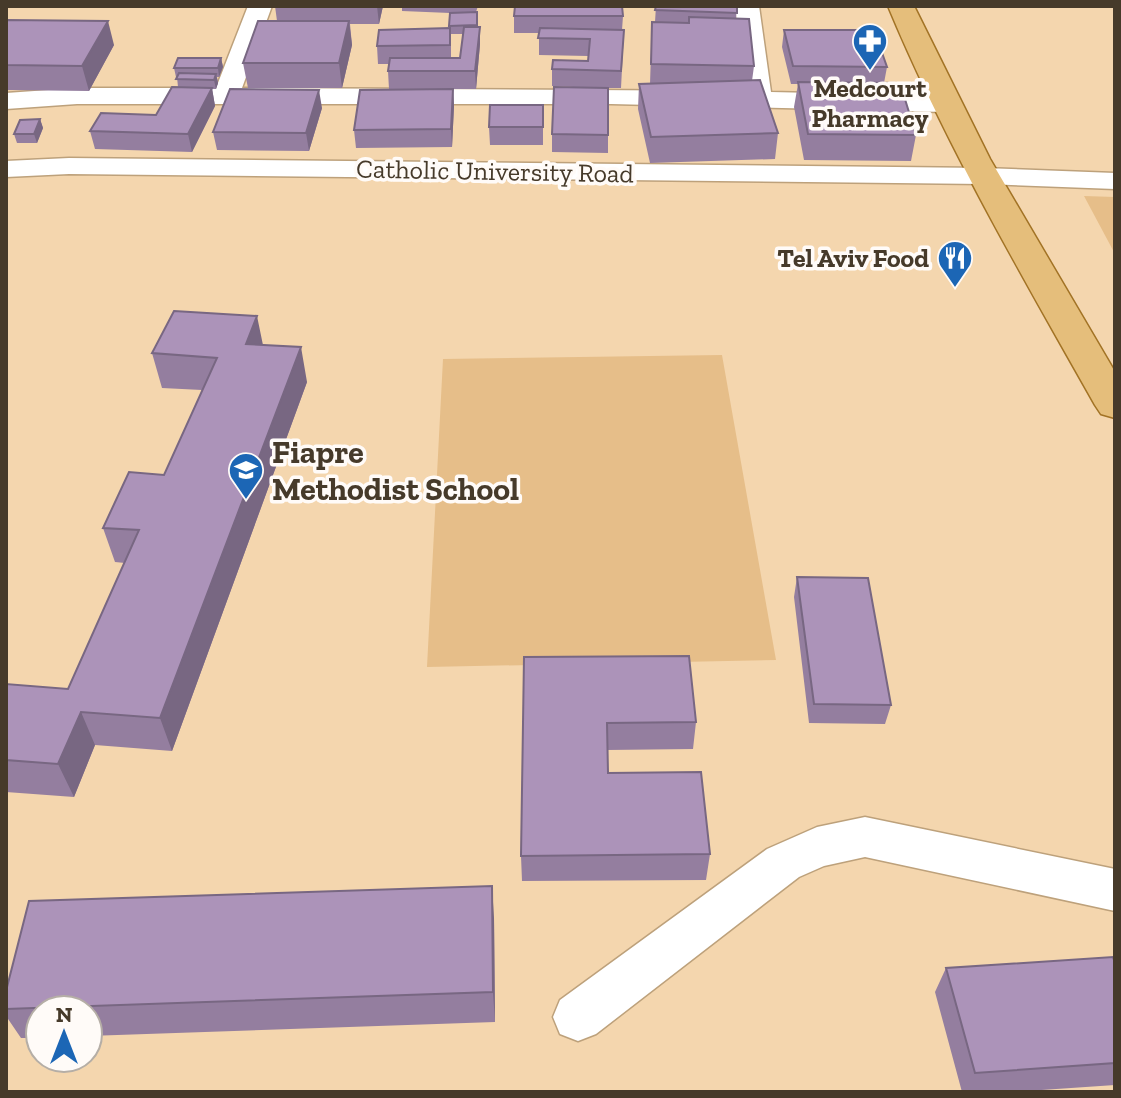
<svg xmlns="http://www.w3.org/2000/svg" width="1121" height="1098" viewBox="0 0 1121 1098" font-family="'Zilla Slab',serif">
	<rect width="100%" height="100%" fill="#f4d6ae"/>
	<path fill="#e6be89" d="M1084 196 1115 197V254Z
		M722 355 776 660 427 667 443 359Z"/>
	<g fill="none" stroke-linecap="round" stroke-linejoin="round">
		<g stroke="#bda17b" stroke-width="3">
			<path id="minor" d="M248 6H272L242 88 745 91 735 6H759L771 92 945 96 954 98 958 104 954 110 945 112 611 104H77L6 109V93L77 88H216Z
				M69 158 984 168 1115 173V189L984 184 69 174 6 177V161Z
				M865 817 1115 869V911L865 857 824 866 799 877 596 1034 578 1041 560 1034 553 1017 560 1000 767 849 817 827Z"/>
		</g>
		<g stroke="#a27325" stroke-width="3">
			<path id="primary" d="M888 6H914L990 159 1115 372V418L1101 414 1095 405C1021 274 946 145 888 6Z"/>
		</g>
		<use href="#minor" fill="#fff" fill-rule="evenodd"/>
		<use href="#primary" fill="#e5be7b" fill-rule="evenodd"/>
	</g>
	<path fill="#947e9f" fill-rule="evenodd" d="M275 6H383L379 24H350L352 45 342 88H248L243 63 277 21Z
		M402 6H478L476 12 477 27H480V44L476 89H453L454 106 452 147 356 148 354 130 451 89H389L388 71 389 64H378L377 46 449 29 450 13 402 11ZM451 34H463L460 58H451Z
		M656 6H737L736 18 754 66 752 81 778 133 775 159 650 163 638 109 639 84H650L652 22H655Z
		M514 16H623L622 30H624L621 88H608V153L552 152V134L595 88 552 86V69L588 61V56L539 55V33H514Z
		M6 20 114 45 89 91 6 90Z
		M784 30 887 67 884 83 916 135 911 161 804 160 794 107 798 84H791L782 47Z
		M221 58 223 67 219 77H217L218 83 216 89H212L215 106 192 152 95 149 90 131 156 115 178 87 177 77H176L174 68Z
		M543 105V145H490L489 127Z
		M322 108 309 151 217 150 213 132Z
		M40 119 43 128 37 143H17L14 134Z
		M263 345 307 382 172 751 95 745 74 797 6 792V684L68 689 125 563 115 562 103 528 164 475 202 390 162 388 152 353Z
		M797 577 891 705 885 724 809 723 794 597Z
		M524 657 696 722 693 749 607 750 608 773 710 854 706 880 522 881 521 856Z
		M494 918 495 1022 88 1036V1010H40V1038H21L6 1016V991Z
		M1115 963V1085L1013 1092H962L935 992 946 968Z"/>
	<path fill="#786782" d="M377 6H383L379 24Z
		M108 21 114 45 89 91 82 66Z
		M349 21 352 45 342 88 339 63Z
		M480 27V44L476 89 475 71Z
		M221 58 223 67 219 77 218 68Z
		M216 74 218 83 216 89 214 80Z
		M212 88 215 106 192 152 188 134Z
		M453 89 454 106 452 147 451 129Z
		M319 90 322 108 309 151 306 133Z
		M40 119 43 128 37 143 34 134Z
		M257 316 264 350 246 344Z
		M301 347 307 382 172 751 160 718Z
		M81 712 95 745 74 797 58 764Z
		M492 886 494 918 495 1022 493 992Z"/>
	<path fill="#ac93b9" stroke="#786782" stroke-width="2" d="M515 6H622L623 16H514Z
		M656 6H737V13L655 10Z
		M477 12V25L449 26 450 13Z
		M689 17 749 19 754 66 651 64 652 22 689 23Z
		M6 20 108 21 82 66 6 65Z
		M258 21H349L339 63H243Z
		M464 27H480L475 71H388L390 58H460Z
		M450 28V45L377 46 379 30Z
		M540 28 624 30 621 71 552 69 553 60 588 61 590 39 538 38Z
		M784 30H874L887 67 793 66Z
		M178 58H221L218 68H174Z
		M179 73 216 74 214 80 176 79Z
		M760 80 778 133 651 137 639 84Z
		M798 82 900 83 916 135 808 134Z
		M172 87 212 88 188 134 90 131 101 113 156 115Z
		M554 87 608 88V135L552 134Z
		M230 89 319 90 306 133 213 132Z
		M453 89 451 129 354 130 360 90Z
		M490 105H543V127H489Z
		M40 119 34 134H14L20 120Z
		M174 311 257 316 246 344 301 347 160 718 81 712 58 764 6 760V684L68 689 139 530 103 528 129 472 164 475 217 358 152 353Z
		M797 577 868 578 891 705 814 704Z
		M689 656 696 722 607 723 608 773 701 772 710 854 521 856 524 657Z
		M492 886 493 992 6 1009V991L29 901Z
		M1113 957 1115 963V1063L975 1073 946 968Z"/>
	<defs>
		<g id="pharmacy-pin" transform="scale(1.8)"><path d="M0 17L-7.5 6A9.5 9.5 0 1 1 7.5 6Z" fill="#1c66b5" stroke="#fffbf8"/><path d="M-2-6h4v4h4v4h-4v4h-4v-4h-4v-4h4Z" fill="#fff"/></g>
		<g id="restaurant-pin" transform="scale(1.8)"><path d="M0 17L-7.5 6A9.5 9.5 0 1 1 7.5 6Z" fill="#1c66b5" stroke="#fffbf8"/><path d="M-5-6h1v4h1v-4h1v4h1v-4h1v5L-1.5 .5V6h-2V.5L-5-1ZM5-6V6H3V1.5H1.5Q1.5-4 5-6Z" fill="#fff"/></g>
		<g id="school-pin" transform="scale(1.8)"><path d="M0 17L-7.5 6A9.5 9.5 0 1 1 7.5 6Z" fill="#1c66b5" stroke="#fffbf8"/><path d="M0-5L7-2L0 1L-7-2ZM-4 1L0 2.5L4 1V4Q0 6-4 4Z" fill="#fff"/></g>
	</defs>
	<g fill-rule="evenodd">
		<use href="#pharmacy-pin" x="870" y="41"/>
		<use href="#restaurant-pin" x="955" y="258"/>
		<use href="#school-pin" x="246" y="470"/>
	</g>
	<g text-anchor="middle" stroke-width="7" stroke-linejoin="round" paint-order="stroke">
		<g font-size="26" font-weight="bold" fill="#463a2a" stroke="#fffbf8">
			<text x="870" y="97">Medcourt<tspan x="870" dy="30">Pharmacy</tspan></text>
			<text x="929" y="267" text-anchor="end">Tel Aviv Food</text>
		</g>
		<g font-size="26" fill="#463a2a" stroke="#fffbf8">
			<text transform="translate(495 171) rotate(1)" y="9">Catholic University Road</text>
		</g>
		<g font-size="32" font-weight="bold" fill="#463a2a" stroke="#fffbf8" text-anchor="start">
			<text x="272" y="463">Fiapre<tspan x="272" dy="37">Methodist School</tspan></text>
		</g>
	</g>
	<rect width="1121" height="1098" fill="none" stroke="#463a2a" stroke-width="16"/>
	<g transform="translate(64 1034)"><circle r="38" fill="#fffbf8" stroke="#b5aea6" stroke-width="2"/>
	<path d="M0-6L14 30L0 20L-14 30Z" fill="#1c66b5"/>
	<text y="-12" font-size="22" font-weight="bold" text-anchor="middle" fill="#463a2a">N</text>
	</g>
</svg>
